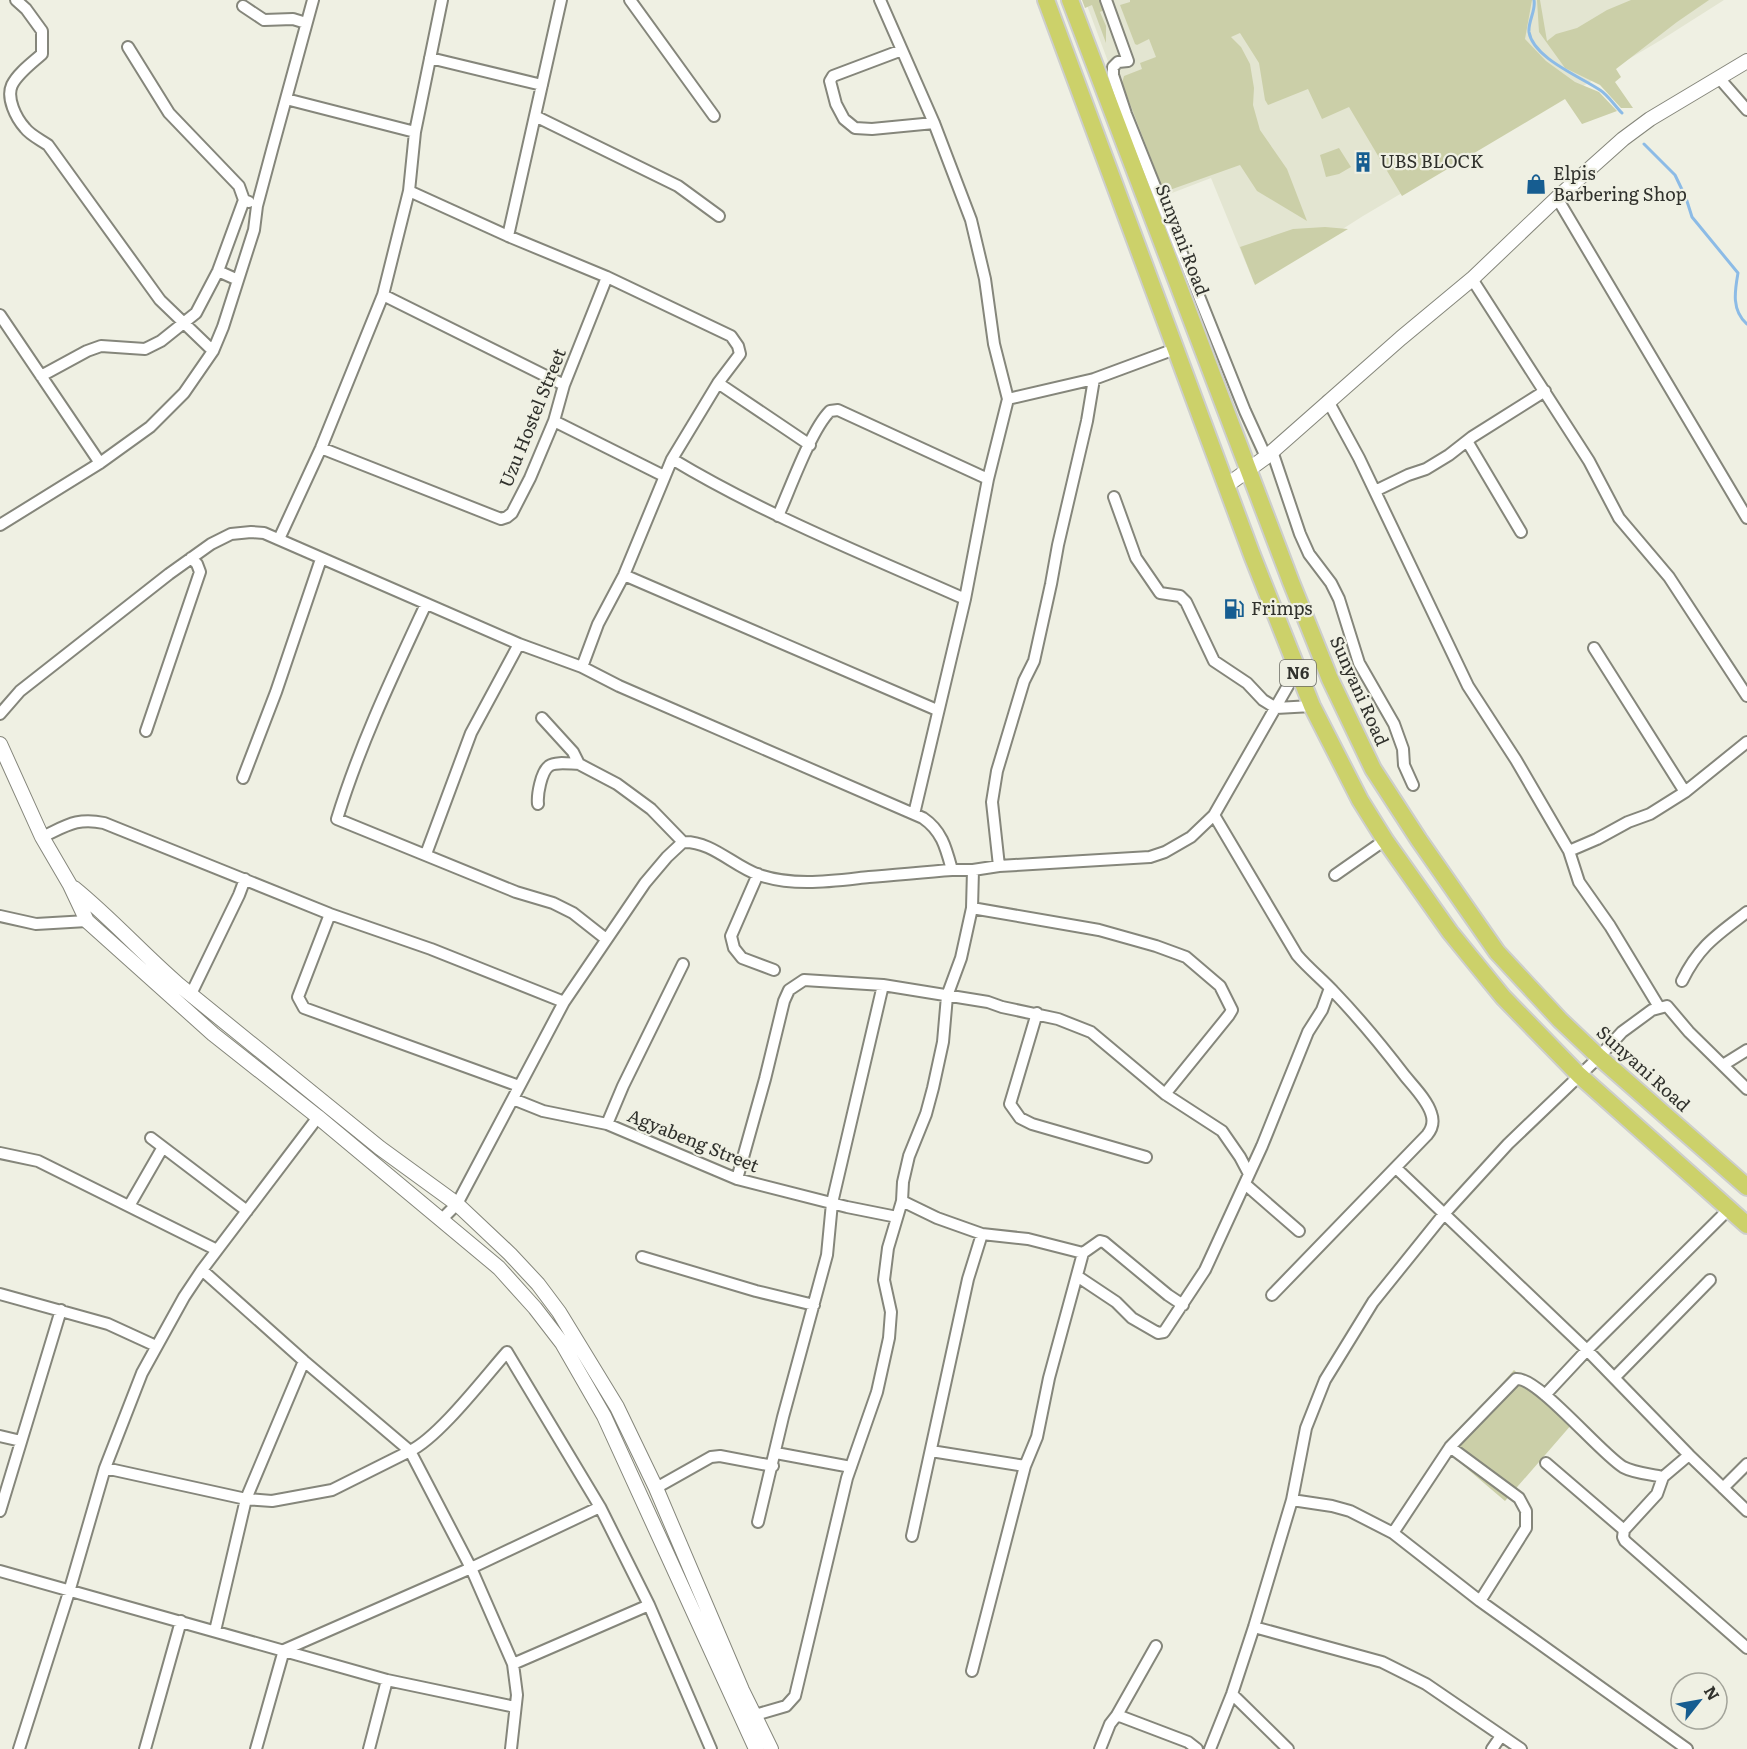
<svg xmlns="http://www.w3.org/2000/svg" width="1747" height="1749" viewBox="0 0 1747 1749" font-family="Literata,serif">
	<rect width="100%" height="100%" fill="#eff0e3"/>
	<path fill="#e3e5d1" d="M1085 0H1724L1661 40 1363 216 1275 272 1254 283 1211 178 1159 198Z"/>
	<path fill="#cbcfa8" d="M1082 0H1103L1106 9 1100 12 1106 26V43L1092 5 1085 8Z
		M1130 0H1532L1525 39 1546 61 1575 82 1599 92 1617 111 1582 124 1565 99 1402 196 1349 107 1322 119 1308 89 1268 105 1265 100 1259 63 1240 33 1231 37 1241 47 1250 64 1254 88 1253 105 1260 130 1287 169 1307 221 1257 191 1240 165 1164 192 1122 83 1124 76 1142 69 1140 63 1156 57 1149 39 1137 45 1135 44 1120 5 1130 2Z
		M1537 0H1540L1547 41 1556 34 1577 28 1607 10 1631 0H1709L1677 22 1616 69 1621 77 1615 82 1633 108H1621L1600 85 1565 68 1539 32Z
		M1339 148 1351 167 1339 174 1326 177 1320 155Z
		M1325 227 1348 229 1255 285 1240 247 1293 229Z
		M1514 1370 1572 1424 1505 1501 1444 1449Z"/>
	<g fill="none" stroke-linecap="round" stroke-linejoin="round">
		<path stroke="#8cbbe6" stroke-width="3" d="M1534 0C1536 11 1528 21 1529 32 1533 58 1581 77 1600 90 1608 95 1615 106 1622 113
			M1644 144 1675 175 1686 198 1692 217 1738 273C1735 290 1731 310 1747 324"/>
		<g stroke="#85867b" stroke-width="14">
			<path id="minor" d="M16 0 26 9 42 31V54C32 63 18 73 12 85 6 98 16 118 25 128 30 135 41 140 48 145L160 300 213 351
				M630 0 714 116
				M880 0 934 123 971 220 985 279 994 344 1008 399 988 479 965 599 914 814
				M1106 0 1128 61 1118 62 1113 67V75L1126 114 1245 411 1266 457
				M243 6 264 20 293 19 306 23
				M128 47 169 113 239 186 244 200 249 202
				M902 50 833 76 830 81 836 104 844 119 855 128 872 129 934 123
				M430 58 542 85
				M1719 78 1747 110
				M286 99 415 132
				M535 116 678 186 719 216
				M409 191 508 236 607 277 731 336 738 346 740 354 718 383 672 459 624 575 598 624 582 667
				M1557 198 1747 518
				M508 236 561 0
				M218 271 238 280
				M1472 279 1589 461 1619 518 1669 577 1747 696
				M383 295 564 385
				M0 315 100 463
				M41 376 87 351 101 346 145 349 161 341 196 313 218 271 244 200
				M718 383 810 445
				M1008 399 1094 379 1175 349
				M1328 401 1359 458 1468 686 1516 760 1569 851 1579 882 1610 926 1659 1007
				M554 421 664 476
				M1467 441 1521 532
				M321 448 501 519 507 517 512 513 530 478 554 421 564 385 607 277
				M1272 451 1300 534 1309 554 1331 583 1339 599 1359 663 1394 724 1403 749 1404 765 1413 785
				M672 459C765 515 866 555 965 599
				M1375 491 1408 475 1426 469 1449 455 1472 437 1545 391
				M1114 497 1136 558 1160 593 1180 596 1186 602 1214 661 1247 683 1263 700 1276 708 1312 706
				M778 516C790 489 811 430 830 411L838 410 988 479
				M0 525 100 463 150 427 184 393 213 351 223 327 254 230 257 206 272 150 313 0
				M279 539 321 448 383 295 409 191 415 132 442 0
				M624 575 937 710
				M426 604C393 675 360 744 337 819L516 892 553 903 573 913 606 939
				M1594 648 1685 792
				M0 714 20 691 169 574 211 544 231 534 251 532 264 533 519 644 582 667 619 686 923 818C942 831 946 848 952 870
				M542 718 573 752 579 764 617 784 651 809 683 842
				M146 731 200 572 197 564 191 558
				M243 778 276 692 321 559
				M538 804C537 795 541 772 549 766 556 761 571 764 579 764
				M1214 815 1297 955C1309 969 1322 979 1333 991 1359 1018 1382 1046 1405 1076 1414 1087 1427 1100 1431 1113 1434 1121 1432 1129 1427 1135L1272 1295
				M42 837C66 826 77 817 104 823L330 914 431 949 564 1002
				M1569 851 1597 839 1628 822 1650 814 1685 792 1747 742
				M426 854 471 733 519 644
				M999 866 992 802 997 771 1024 681 1034 661 1051 584 1058 545 1087 421 1094 379
				M758 874 731 936 734 948 742 958 774 970
				M1335 875 1385 840
				M972 908 1099 930 1156 946 1186 957 1220 986 1232 1010 1229 1015 1165 1094
				M330 914 298 997 304 1008 519 1086
				M0 916 36 924 87 921
				M1682 981C1699 946 1717 935 1747 912
				M191 994 239 895 245 879
				M1037 1013 1010 1104 1020 1118 1032 1124 1146 1157
				M1723 1065 1747 1050
				M513 1099 543 1111 607 1124 737 1179 847 1207 897 1217
				M607 1124 623 1086 683 964
				M151 1138 247 1211
				M0 1153 38 1161 217 1250
				M1396 1168 1587 1350 1689 1455 1747 1511
				M737 1179 765 1079 784 1001 789 990 804 980 883 985 988 1002 1002 1007 1058 1019 1091 1032 1165 1094 1222 1131 1240 1157 1249 1174
				M1245 1184 1299 1231
				M902 1201 937 1218 982 1234 1028 1239 1083 1253
				M129 1206 163 1147
				M441 1220 457 1204 564 1002 645 883 667 857 683 842C712 841 733 866 759 875 795 887 832 881 869 877 896 875 924 872 952 870H973L999 866 1150 857 1165 852 1191 837 1214 815 1297 670
				M642 1257 756 1291 814 1305
				M202 1270 304 1361 410 1451C439 1437 484 1378 507 1352L600 1507 649 1605 711 1749
				M1077 1276 1116 1302 1132 1318 1158 1333 1164 1332 1205 1270 1262 1146 1308 1032 1322 1010 1330 988
				M0 1294 108 1324 156 1346
				M1614 1378 1710 1280
				M1545 1395 1587 1350 1729 1209
				M0 1436 21 1441
				M1450 1447 1519 1498 1526 1511V1528L1480 1601
				M931 1451 1025 1466
				M776 1453 851 1467
				M1546 1463 1624 1530
				M105 1468 246 1499 272 1501 332 1490 410 1451 471 1568 513 1664 517 1695 511 1749
				M1663 1477 1657 1494 1624 1530 1623 1537 1625 1541 1747 1648
				M656 1488 711 1457 720 1456 773 1466
				M1723 1488 1747 1464
				M1292 1500 1332 1506 1350 1511 1393 1533 1480 1601 1687 1749
				M0 1511 61 1310
				M758 1522 783 1417 827 1255 832 1203 883 985
				M1393 1533 1450 1447 1516 1379C1537 1376 1600 1453 1623 1467 1634 1473 1650 1474 1663 1477L1689 1455
				M912 1536 968 1279 982 1234
				M0 1571 387 1680 515 1707
				M1254 1627 1382 1662 1426 1684 1521 1749
				M215 1631 246 1499 304 1361
				M513 1664 649 1605
				M972 1671 1025 1466 1037 1437 1049 1378 1083 1253 1100 1241 1104 1242 1168 1295 1183 1305
				M1232 1694 1288 1749
				M755 1715 786 1706 795 1696 847 1478 877 1392 889 1338 891 1312 884 1280 888 1248 902 1201 903 1182 909 1156 926 1114 933 1088 943 1042 947 996 961 958 972 908 973 870
				M1117 1715 1156 1646
				M19 1749 69 1592 105 1468 142 1373 184 1297 202 1270 318 1117
				M145 1749 181 1621
				M256 1749 284 1650 471 1568 600 1507
				M369 1749 387 1680
				M1100 1749 1110 1724 1117 1715 1188 1742 1197 1749
				M1210 1749 1232 1694 1254 1627 1292 1500 1306 1428 1325 1380 1373 1302 1444 1214 1508 1144 1599 1057 1622 1032 1652 1010 1667 1006 1689 1032 1747 1089
				M1492 1749 1501 1736"/>
		</g>
		<g stroke="#85867b" stroke-width="16">
			<path id="tertiary" d="M1226 486 1266 457 1401 338 1472 279 1557 198 1623 139 1650 119 1747 61
				M0 744 42 837 70 885 87 921 213 1034 318 1117 499 1268 535 1308 562 1343 604 1416 756 1749
				M74 888C111 918 143 954 179 985L380 1148 457 1204 510 1254 538 1284 559 1312 617 1407 656 1488 742 1690 771 1749"/>
		</g>
		<g stroke="#cdcecc" stroke-width="20">
			<path id="primary" d="M1046 0 1252 555 1312 706 1360 800 1385 840 1450 932 1503 997 1579 1075 1747 1225
				M1070 0 1291 582 1330 679 1373 769 1419 840 1497 952 1560 1020 1599 1057 1747 1187"/>
		</g>
		<use href="#minor" stroke="#fff" stroke-width="10"/>
		<use href="#tertiary" stroke="#fff" stroke-width="14"/>
		<use href="#primary" stroke="#ccd16a" stroke-width="16"/>
	</g>
	<defs>
		<g id="building-bare" transform="scale(1.62)"><path d="M-4-6H4V6H1V3H-1V6H-4ZM-2.5-4.3h1.7v1.8h-1.7ZM.8-4.3h1.7v1.8H.8ZM-2.5-1h1.7V.8h-1.7ZM.8-1h1.7V.8H.8Z" fill="#165d91" stroke="#eff0e3" stroke-width="2.5" paint-order="stroke"/></g>
		<g id="shop-bare" transform="scale(1.62)"><path d="M-5-2.5h2.3a2.7 3.5 0 0 1 5.4 0H5L5.5 6h-11ZM-1.5-2.5h3a1.5 2.3 0 0 0-3 0Z" fill="#165d91" stroke="#eff0e3" stroke-width="2.5" paint-order="stroke"/></g>
		<g id="fuel-bare" transform="scale(1.62)"><path d="M-5.5-6h7V0h2V4h1.3V-2.5L3-4.5l.8-.8L6-3V5H2.5V1h-1V6h-7ZM-4.2-4.7v3.2H.2V-4.7Z" fill="#165d91" stroke="#eff0e3" stroke-width="2.5" paint-order="stroke"/></g>
	</defs>
	<g fill-rule="evenodd">
		<use href="#building-bare" x="1363" y="162"/>
		<use href="#shop-bare" x="1536" y="184"/>
		<use href="#fuel-bare" x="1234" y="609"/>
	</g>
	<g text-anchor="middle" stroke-width="4.5" stroke-linejoin="round" paint-order="stroke">
		<rect fill="#eff0e3" stroke="#696a63" stroke-width="1.5" x="1280" y="660" width="36" height="26" rx="4.5"/>
		<g font-size="16" font-weight="bold" fill="#30312c">
			<text x="1298" y="679">N6</text>
		</g>
		<g font-size="18" fill="#30312c" stroke="#eff0e3" text-anchor="start">
			<text x="1380" y="168">UBS BLOCK</text>
			<text x="1553" y="180">Elpis<tspan x="1553" dy="21">Barbering Shop</tspan></text>
			<text x="1251" y="615">Frimps</text>
		</g>
		<g font-size="18" fill="#30312c" stroke="#eff0e3">
			<text transform="translate(1182 240) rotate(69)" y="6">Sunyani Road</text>
			<text transform="translate(533 418) rotate(-68)" y="6">Uzu Hostel Street</text>
			<text transform="translate(1359 691) rotate(66)" y="6">Sunyani Road</text>
			<text transform="translate(1643 1069) rotate(42)" y="6">Sunyani Road</text>
			<text transform="translate(693 1141) rotate(22)" y="6">Agyabeng Street</text>
		</g>
	</g>
	<g transform="translate(1699 1701) rotate(59)"><circle r="28" fill="#eff0e3" stroke="#a3a49a" stroke-width="1.5"/>
	<path d="M0-4.5L10 22L0 15L-10 22Z" fill="#165d91"/>
	<text y="-9" font-size="16" font-weight="bold" text-anchor="middle" fill="#30312c">N</text>
	</g>
</svg>
